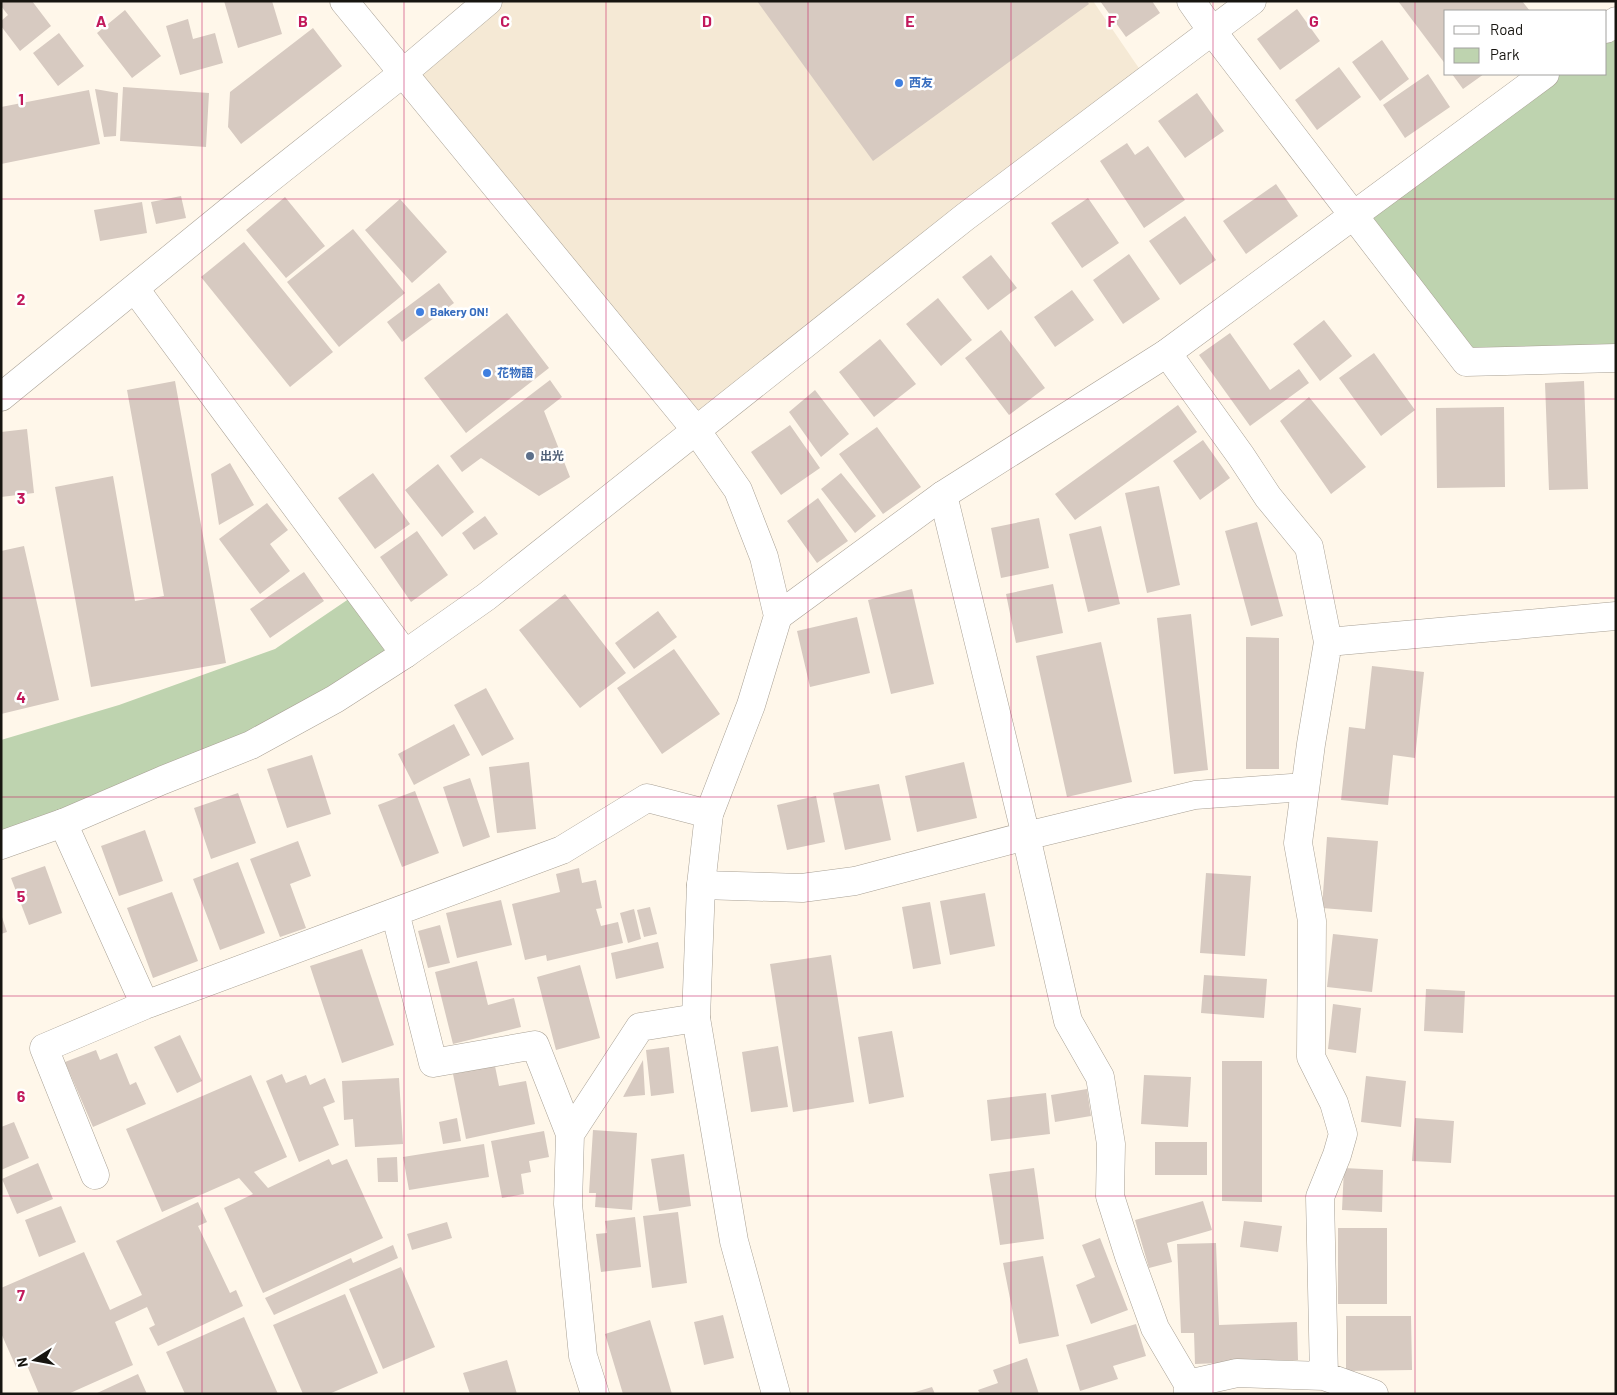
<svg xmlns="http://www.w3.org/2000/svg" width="1617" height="1395" viewBox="0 0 1617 1395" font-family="Barlow,'Noto Sans JP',sans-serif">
	<rect width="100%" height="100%" fill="#fff7ea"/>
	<path fill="#f5e9d5" d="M488 1H1093L1147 80 696 430 403 73Z"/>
	<path fill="#bed3af" d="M1616 21V358L1466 362 1353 216 1545 74H1606V29Z
		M359 592 405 654 335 699 1 845V740L119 705 275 649Z"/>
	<path fill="#d7cac1" d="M1 1H32L51 26 20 51 1 26V21L8 15 1 6Z
		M224 1H272L282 34 238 48Z
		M757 1H1087L1089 4 873 161Z
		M1100 1H1152L1160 13 1126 37Z
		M1398 1H1522L1530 11H1446V65Z
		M1297 9 1320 41 1280 70 1257 39Z
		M125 10 161 56 132 78 97 33Z
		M188 19 193 39 215 33 223 63 180 75 166 26Z
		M313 28 342 66 241 144 228 127 230 92Z
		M59 33 84 66 58 86 33 53Z
		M1382 40 1409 79 1380 101 1352 62Z
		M1339 67 1361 97 1317 130 1295 100Z
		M1428 74 1450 107 1405 138 1383 105Z
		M1452 74H1484L1463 89Z
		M123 87 209 93 206 147 120 141Z
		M95 89 118 93 116 136 104 137Z
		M89 90 100 144 1 164V107Z
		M1197 93 1224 131 1185 158 1158 121Z
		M1127 143 1135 155 1148 146 1185 200 1144 228 1100 161Z
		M1276 184 1298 216 1246 254 1223 221Z
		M181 196 186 218 156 224 151 202Z
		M285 197 325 246 286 278 246 230Z
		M1088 198 1119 243 1082 268 1051 223Z
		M400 199 447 252 412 283 365 230Z
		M142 202 147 233 100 241 94 210Z
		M1185 216 1216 260 1180 285 1149 241Z
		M353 229 405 293 339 347 287 282Z
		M244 242 333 352 290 387 201 277Z
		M1129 254 1160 299 1123 324 1093 280Z
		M991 255 1017 288 988 310 962 277Z
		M439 283 454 303 402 342 387 322Z
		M1072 290 1094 320 1055 347 1034 317Z
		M938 298 972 340 941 366 906 324Z
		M507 313 549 368 466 433 424 378Z
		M1324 320 1352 356 1320 381 1293 344Z
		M1001 330 1045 388 1009 415 965 358Z
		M1230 333 1270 390 1299 369 1309 383 1250 426 1199 355Z
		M880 339 916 384 874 417 839 372Z
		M1374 353 1415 410 1381 436 1339 378Z
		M550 380 562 397 544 411 570 477 539 496 481 458 462 472 450 456Z
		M175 381 226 663 91 687 55 487 113 476 135 601 164 596 127 390Z
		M1584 381 1588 489 1549 490 1545 383Z
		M815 390 849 434 821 457 789 412Z
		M1309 397 1366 467 1331 494 1280 421Z
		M1178 405 1197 432 1075 520 1055 494Z
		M1504 407 1505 487 1437 488 1436 408Z
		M790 425 820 468 781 495 751 452Z
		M877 427 921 487 883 514 839 454Z
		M27 429 34 493 1 497V432Z
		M1203 440 1230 478 1200 500 1173 461Z
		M230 463 254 505 219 525 211 474Z
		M438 464 474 512 442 537 405 490Z
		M373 473 410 524 375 549 338 498Z
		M841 473 876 516 855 533 821 489Z
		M1159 486 1180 585 1147 593 1125 493Z
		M818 498 848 541 817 563 787 521Z
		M267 503 288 530 270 544 290 571 260 594 219 539Z
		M485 516 498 534 474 550 462 533Z
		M1039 518 1049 568 1001 578 991 528Z
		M1257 522 1283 616 1251 626 1225 531Z
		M1101 526 1120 604 1088 612 1069 534Z
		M417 531 448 575 411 602 380 557Z
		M24 546 59 700 1 714V551Z
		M304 572 324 601 270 638 250 609Z
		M1053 584 1063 633 1016 643 1006 594Z
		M912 589 934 684 891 694 868 600Z
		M565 594 626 673 580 708 519 630Z
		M658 611 677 637 634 669 615 643Z
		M1191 614 1208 770 1174 774 1157 618Z
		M857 617 870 673 810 687 797 631Z
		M1246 637 1279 638V769H1246Z
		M1101 642 1132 782 1067 797 1036 656Z
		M674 649 720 714 662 754 617 688Z
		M1372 666 1424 672 1415 758 1393 755 1388 805 1341 800 1349 727 1365 729Z
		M486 688 514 739 482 756 454 705Z
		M454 724 470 755 414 785 398 754Z
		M312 755 331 814 287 828 267 769Z
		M529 762 536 829 497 833 489 767Z
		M964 762 977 818 917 832 905 776Z
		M470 778 490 837 463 847 443 787Z
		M879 784 891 840 845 850 833 793Z
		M415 791 439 853 402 867 378 805Z
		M238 793 256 843 211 859 194 808Z
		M816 796 825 842 787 850 777 805Z
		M145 830 163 881 119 896 101 846Z
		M1327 837 1378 841 1372 912 1322 908Z
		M298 841 311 876 290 884 306 928 280 937 250 859Z
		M238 862 265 933 220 950 193 879Z
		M45 866 62 913 29 925 11 878Z
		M579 868 582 883 596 880 602 908 596 909 601 926 618 922 623 943 547 961 546 955 525 960 512 904 560 892 556 874Z
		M1206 873 1251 876 1245 956 1200 953Z
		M172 892 198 961 153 978 127 908Z
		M985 893 995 946 950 955 940 901Z
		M501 900 512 945 457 958 446 913Z
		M930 902 941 964 913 969 902 907Z
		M650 907 657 934 644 937 637 910Z
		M634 909 641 939 628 943 620 913Z
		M1 914 7 932 1 934Z
		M440 925 450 963 428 968 418 931Z
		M1333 934 1378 939 1372 992 1327 987Z
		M658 942 664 968 616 979 611 953Z
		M362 949 394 1045 342 1063 310 966Z
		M831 955 854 1102 793 1112 770 964Z
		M477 961 488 1005 514 998 521 1027 453 1044 435 972Z
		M580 965 600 1038 556 1050 537 977Z
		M1204 975 1267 979 1264 1018 1201 1013Z
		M1426 989 1465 991 1463 1033 1424 1031Z
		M1333 1004 1361 1008 1356 1053 1328 1049Z
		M892 1031 904 1097 869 1104 858 1037Z
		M180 1035 202 1081 177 1093 154 1047Z
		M778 1046 788 1107 751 1112 742 1052Z
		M669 1047 674 1093 651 1096 646 1050Z
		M96 1050 100 1060 117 1053 130 1085 136 1082 146 1104 93 1127 65 1062Z
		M643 1060 645 1095 623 1097Z
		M1222 1061H1262V1202L1222 1201Z
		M495 1066 499 1086 526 1081 535 1124 466 1139 453 1074Z
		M282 1074 286 1083 306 1075 310 1085 325 1078 335 1102 323 1107 339 1145 299 1162 266 1081Z
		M251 1075 287 1157 254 1172 268 1188 329 1159 332 1165 347 1159 383 1238 263 1293 224 1208 253 1194 239 1178 162 1212 126 1129Z
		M1144 1075 1191 1077 1188 1127 1141 1124Z
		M1366 1076 1406 1081 1401 1127 1361 1122Z
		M399 1078 403 1144 355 1147 353 1119 344 1120 342 1081Z
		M1087 1089 1091 1116 1055 1122 1051 1095Z
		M1046 1093 1050 1134 991 1141 987 1100Z
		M457 1118 461 1141 443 1144 439 1122Z
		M1415 1118 1454 1121 1451 1163 1412 1161Z
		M14 1122 29 1158 1 1170V1127Z
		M593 1130 637 1133 632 1210 595 1207 596 1193H589Z
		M544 1131 549 1157 529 1161 531 1172 521 1174 524 1194 502 1198 491 1141Z
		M1155 1142H1207V1175H1155Z
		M484 1144 489 1177 409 1190 403 1157Z
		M684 1154 691 1206 659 1211 651 1159Z
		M397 1157 398 1182H378L377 1158Z
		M38 1163 53 1199 17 1214 2 1179Z
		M1034 1168 1044 1239 1000 1245 989 1174Z
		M1344 1168 1383 1170 1382 1212 1342 1210Z
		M1203 1201 1212 1230 1167 1243 1172 1262 1149 1268 1135 1220Z
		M198 1202 207 1222 198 1226 230 1293 236 1290 243 1306 158 1346 149 1328 155 1325 147 1307 115 1322 133 1365 68 1394H39L26 1363 16 1367 1 1333V1288L84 1252 110 1310 142 1295 116 1241Z
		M61 1206 76 1242 39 1257 25 1220Z
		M678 1212 687 1283 652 1288 643 1216Z
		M635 1217 641 1267 601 1272 596 1234 607 1233 605 1221Z
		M1244 1221 1282 1226 1278 1252 1240 1247Z
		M447 1222 452 1238 412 1250 407 1234Z
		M1338 1228H1387V1304H1338Z
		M1100 1238 1128 1310 1091 1324 1076 1285 1095 1277 1082 1245Z
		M1216 1243 1219 1325 1297 1322 1298 1360 1195 1364 1194 1333H1181L1177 1244Z
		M393 1245 398 1258 274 1315 265 1298 351 1258 353 1263Z
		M1043 1256 1059 1336 1019 1344 1003 1263Z
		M401 1267 435 1347 383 1369 349 1289Z
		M345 1294 378 1373 329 1394H303L273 1325Z
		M723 1315 734 1358 704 1365 694 1322Z
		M1346 1316H1411L1412 1370 1346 1371Z
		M244 1317 278 1394H185L166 1352Z
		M650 1320 672 1394H623L605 1334Z
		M1136 1324 1146 1356 1113 1366 1118 1379 1080 1391 1066 1345Z
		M1027 1358 1039 1394H980L978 1390 998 1383 993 1370Z
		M507 1360 517 1394H470L463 1373Z
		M138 1374 147 1394H95Z
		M932 1387 935 1394H912V1393Z"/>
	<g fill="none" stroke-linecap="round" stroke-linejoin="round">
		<g stroke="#a9a195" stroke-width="29">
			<path id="minor" d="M1191 1 1212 31 1466 362 1616 358
				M135 289 405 654
				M1167 353 1241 456 1268 497 1309 547 1328 642 1311 744 1298 843 1312 921 1311 1057 1334 1103 1343 1134 1337 1155 1320 1197 1324 1376
				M943 495 1026 836 1068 1021 1100 1077 1111 1144 1110 1196 1129 1256 1155 1328 1188 1384V1394
				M1328 642 1616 616
				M63 823 145 1005
				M701 885 802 888 855 881 1026 836 1195 795 1305 787
				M395 912 433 1063 535 1045 570 1134
				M95 1175 44 1048 145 1005 562 850 647 798 709 814
				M1188 1384 1237 1373 1324 1376 1374 1394
				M595 1394 583 1356 568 1204 570 1134 640 1027 696 1018"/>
		</g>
		<g stroke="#a9a195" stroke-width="29">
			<path id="tertiary" d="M344 1 696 430 738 490 764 557 778 616 751 705 709 814 701 885 696 1018 734 1241 776 1394
				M1606 29 1616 21
				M1 397 239 203 403 73 488 1
				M778 616 943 495 1167 353 1545 74
				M1 845 63 823 163 780 251 745 335 699 405 654 486 597 965 217 1252 1"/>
		</g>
		<use href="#minor" stroke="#fff" stroke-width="28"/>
		<use href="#tertiary" stroke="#fff" stroke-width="28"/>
	</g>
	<path fill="none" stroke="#c2185b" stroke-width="1" stroke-opacity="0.55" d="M202 1V1394M404 1V1394M606 1V1394M808 1V1394M1011 1V1394M1213 1V1394M1415 1V1394M1 199H1616M1 399H1616M1 598H1616M1 797H1616M1 996H1616M1 1196H1616"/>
	<g fill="#3f7fe0" stroke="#fff" stroke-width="2">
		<circle cx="899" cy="83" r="5"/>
		<circle cx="420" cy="312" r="5"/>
		<circle cx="487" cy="373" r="5"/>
	</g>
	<circle fill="#5c6f8a" stroke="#fff" stroke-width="2" cx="530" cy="456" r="5"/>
	<g text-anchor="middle" stroke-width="5" stroke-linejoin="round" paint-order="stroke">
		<g font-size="12" font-weight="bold" fill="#366cbe" stroke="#fff" text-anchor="start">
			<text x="909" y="87">西友</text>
			<text x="430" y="316">Bakery ON!</text>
			<text x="497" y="377">花物語</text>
		</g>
		<g font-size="12" font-weight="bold" fill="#4e5e75" stroke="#fff" text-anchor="start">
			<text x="540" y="460">出光</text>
		</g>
	</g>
	<g font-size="16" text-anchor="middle" font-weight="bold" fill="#c2185b" stroke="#fff" stroke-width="5" stroke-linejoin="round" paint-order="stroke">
		<text x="101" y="27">A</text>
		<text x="303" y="27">B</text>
		<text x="505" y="27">C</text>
		<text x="707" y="27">D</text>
		<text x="910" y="27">E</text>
		<text x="1112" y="27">F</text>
		<text x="1314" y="27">G</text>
		<text x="21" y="105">1</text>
		<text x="21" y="305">2</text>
		<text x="21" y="504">3</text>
		<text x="21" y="703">4</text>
		<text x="21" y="902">5</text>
		<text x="21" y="1102">6</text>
		<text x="21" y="1301">7</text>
	</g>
	<rect width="1617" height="1395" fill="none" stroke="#171510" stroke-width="5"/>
	<rect x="1444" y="10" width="162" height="65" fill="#ffffff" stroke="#a2a19f"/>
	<rect x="1454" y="26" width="25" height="8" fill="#ffffff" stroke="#a2a19f"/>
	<text x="1490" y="35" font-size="15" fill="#171510">Road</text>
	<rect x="1454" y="48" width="25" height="15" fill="#bed3af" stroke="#a2a19f"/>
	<text x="1490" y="60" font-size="15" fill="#171510">Park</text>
	<g transform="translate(35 1360) rotate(259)" stroke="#ffffff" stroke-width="4" paint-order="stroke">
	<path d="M0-4L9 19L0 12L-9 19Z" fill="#171510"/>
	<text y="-8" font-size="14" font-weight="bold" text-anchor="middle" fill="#171510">N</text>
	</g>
</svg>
